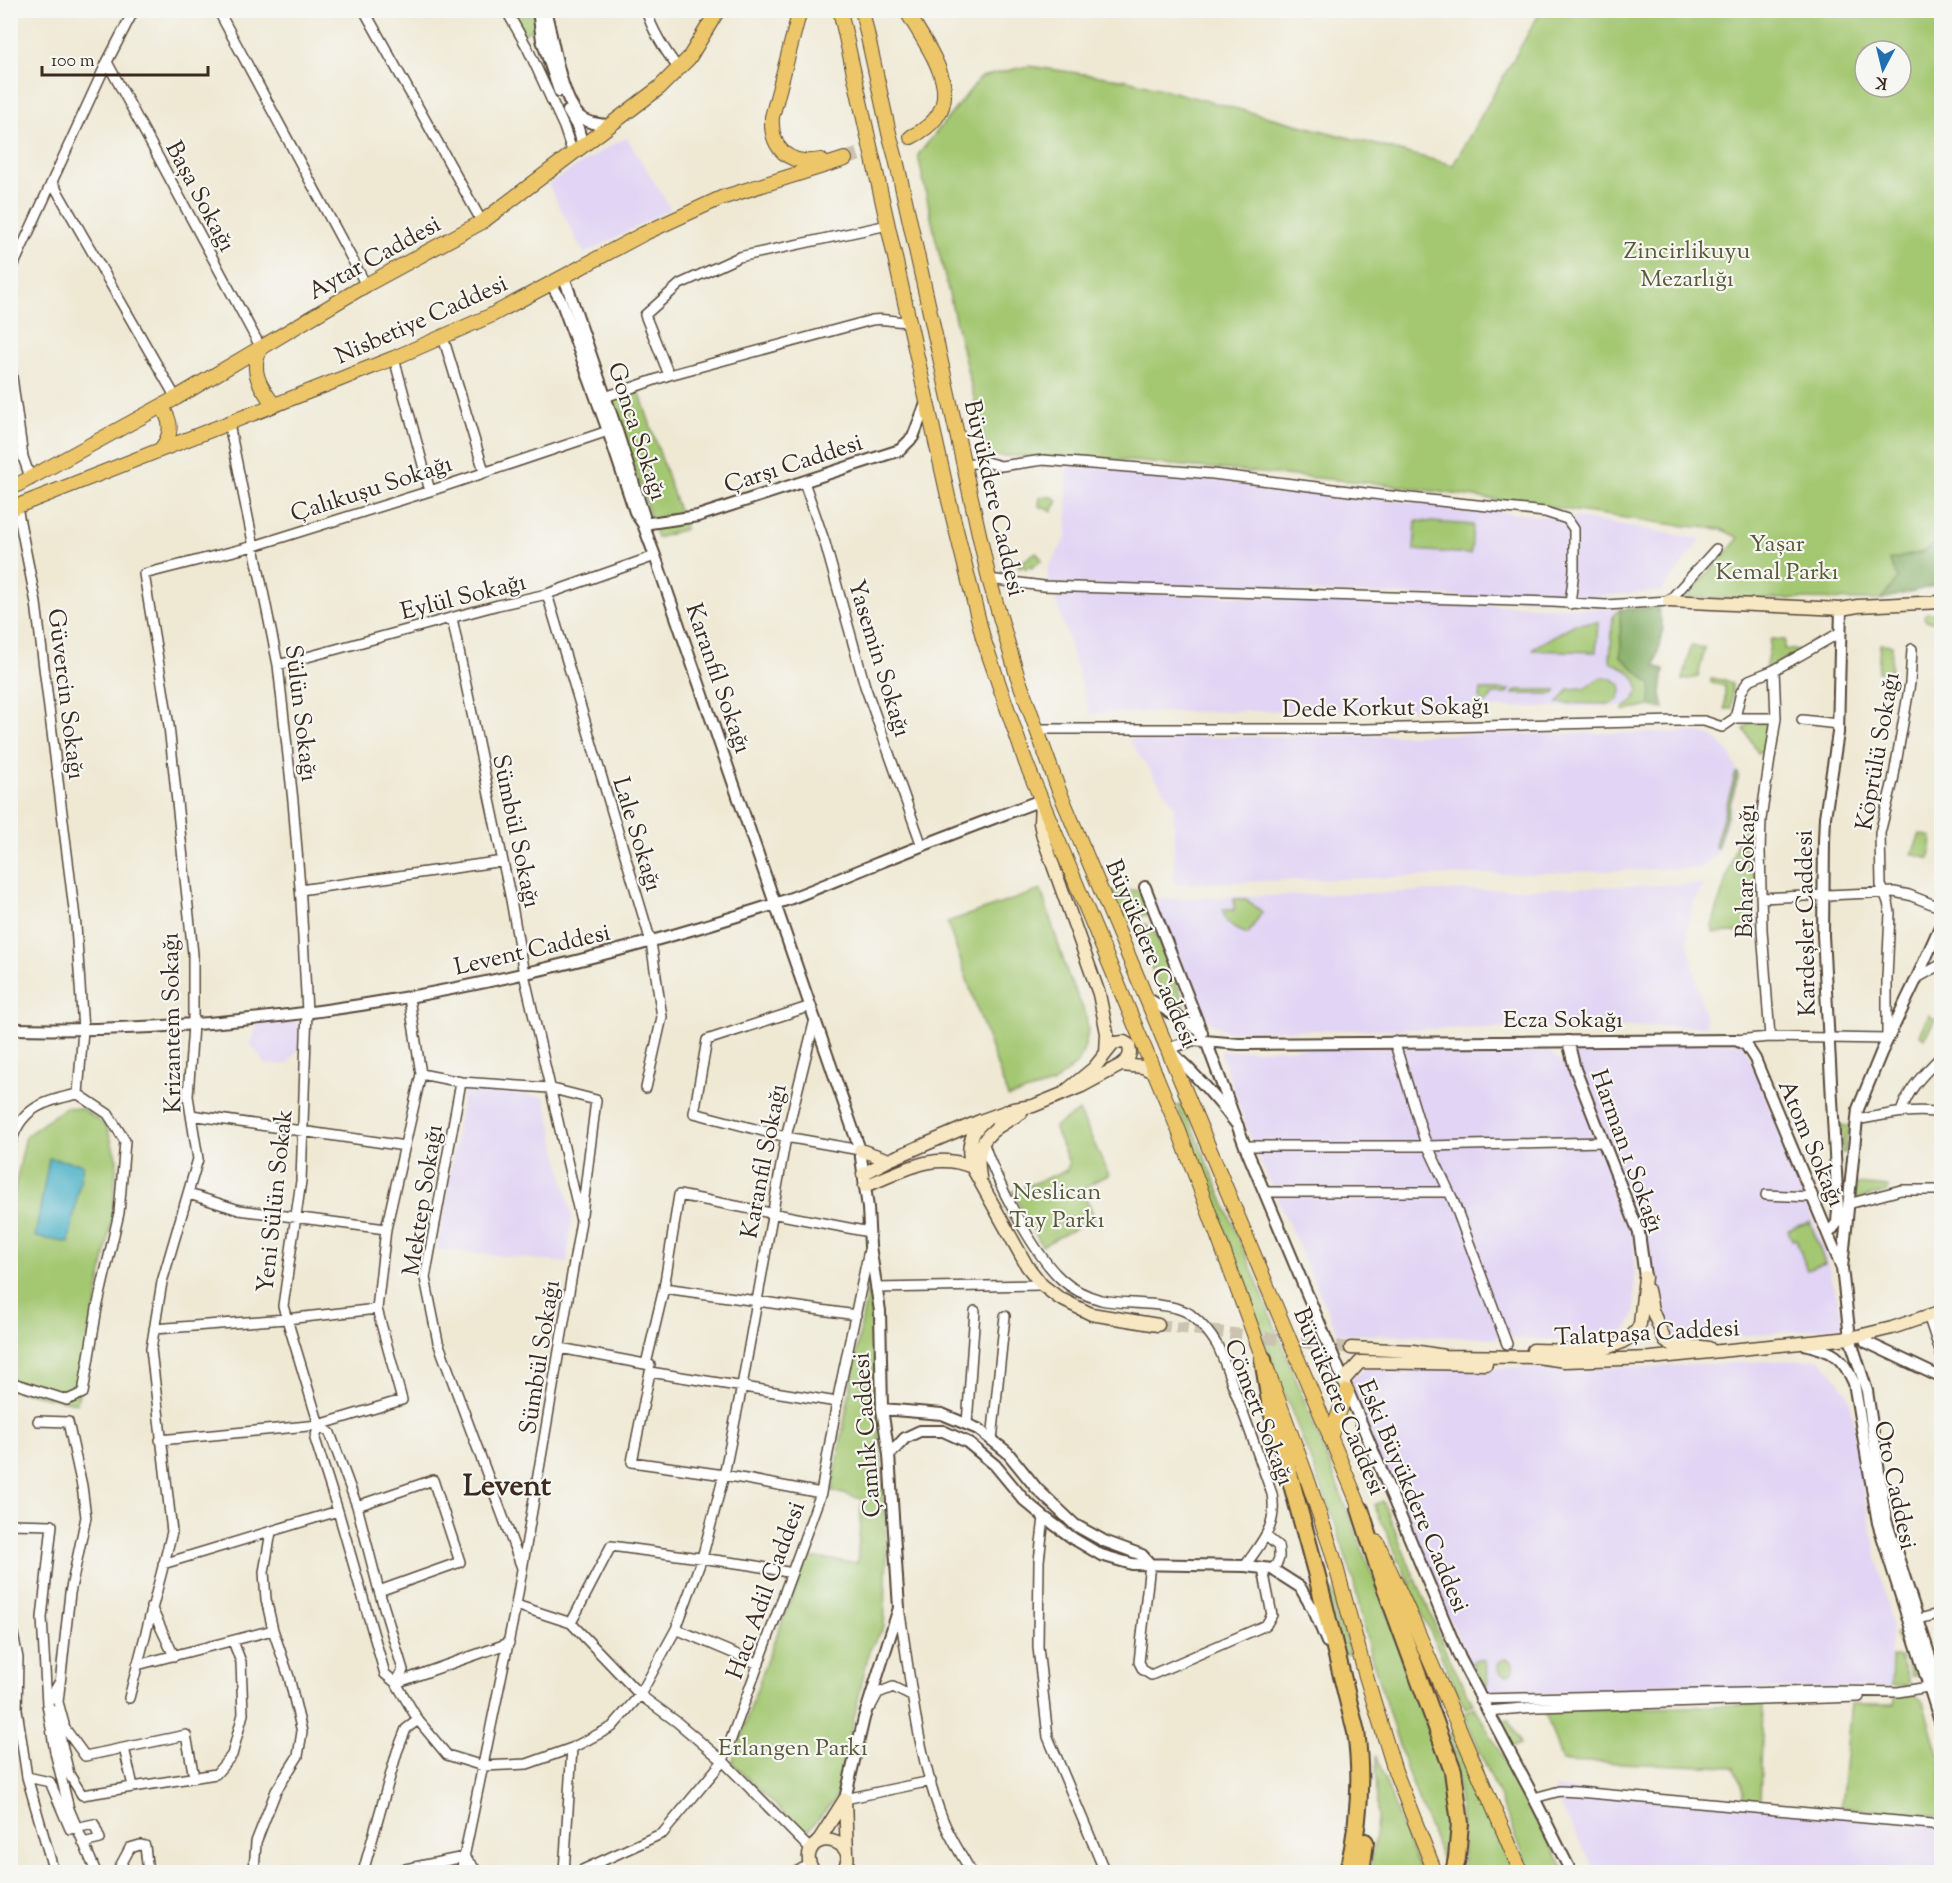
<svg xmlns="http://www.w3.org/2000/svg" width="1952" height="1883" viewBox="0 0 1952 1883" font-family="'Sorts Mill Goudy',serif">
	<rect width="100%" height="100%" fill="#f6f6f2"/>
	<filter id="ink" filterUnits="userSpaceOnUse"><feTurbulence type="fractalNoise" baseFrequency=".0167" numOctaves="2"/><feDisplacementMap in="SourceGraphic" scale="12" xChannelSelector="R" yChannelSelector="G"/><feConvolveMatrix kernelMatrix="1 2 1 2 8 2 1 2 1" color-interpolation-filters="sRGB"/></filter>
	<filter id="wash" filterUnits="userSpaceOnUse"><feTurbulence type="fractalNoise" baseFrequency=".008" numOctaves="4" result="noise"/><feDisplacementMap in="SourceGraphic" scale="24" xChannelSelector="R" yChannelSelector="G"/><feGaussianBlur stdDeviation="1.35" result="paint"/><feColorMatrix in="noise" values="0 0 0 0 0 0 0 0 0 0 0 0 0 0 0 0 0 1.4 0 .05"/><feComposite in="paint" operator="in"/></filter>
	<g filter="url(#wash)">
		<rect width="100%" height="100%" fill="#efe9d4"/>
		<path fill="#e1d4f4" d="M627 138 671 209 584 254 548 184 617 142Z
			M1067 464 1538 516 1577 518 1701 539 1662 591 1558 600 1048 583V568L1067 536Z
			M1053 590 1620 609 1621 657 1652 685 1650 706 1090 713Z
			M1695 732 1713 737 1729 752 1740 776 1718 852 1701 868 1174 884V806L1128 738Z
			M1703 884 1694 903 1688 925V942L1707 1026 1227 1031 1212 1024 1201 1015 1152 899Z
			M294 1019 306 1037 288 1064 266 1065 250 1044 258 1022Z
			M1743 1042 1771 1108 1824 1249 1845 1327 1676 1341 1634 1234 1635 1311 1629 1327 1617 1337 1609 1341 1338 1334 1254 1148 1220 1051 1398 1045 1539 1043 1566 1066 1581 1046Z
			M464 1089 545 1097 572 1215 567 1263 437 1249Z
			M1821 1359 1848 1393 1854 1422 1861 1479 1891 1623 1890 1687 1481 1694 1452 1623 1381 1482 1346 1396 1353 1377 1367 1368 1643 1367Z
			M1554 1788 1941 1819V1872H1647L1594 1868 1555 1796Z"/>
		<path fill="#a4c872" stroke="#707948" stroke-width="1.5" fill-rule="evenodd" d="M512 11H533L537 28 523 34Z
			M1541 11H1941V539L1923 552 1889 560 1899 579 1880 600 1686 598 1739 538 1721 529 1676 525 1383 484 1087 457 988 456 935 236 918 155 981 77 1028 66 1127 80 1453 165ZM1865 51H1901V87H1865Z
			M639 391 685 529 657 538 613 401Z
			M1040 497H1053L1058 501 1052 511 1039 506Z
			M1416 521 1473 525 1471 554 1414 550Z
			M1036 552 1042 560 1031 568 1030 566 1026 569 1024 566 1020 568 1018 565Z
			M1620 609 1621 657 1652 685 1650 706 1625 711 1623 709 1632 702 1639 690C1635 674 1626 667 1611 663L1610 660 1613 616Z
			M1926 613H1941V623L1926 621 1924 617Z
			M1598 622 1596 652 1533 650V648L1575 624Z
			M1771 639 1785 640 1784 649 1802 651 1765 670Z
			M1880 644 1892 645 1891 673 1878 672Z
			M1691 646 1705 648 1698 677 1683 680Z
			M1601 677 1611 678 1621 685C1621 695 1620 700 1611 704L1558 703 1569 689 1585 688Z
			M1711 679 1725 680 1732 684V709H1725V686L1711 683Z
			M1481 690H1510L1507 694H1493L1487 703H1484L1480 700Z
			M1516 690H1557L1554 694H1513Z
			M1750 722 1771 723 1765 751 1758 753 1744 729Z
			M1736 773H1738V777L1717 848 1715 847 1716 841Z
			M1754 824 1756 879 1755 931 1713 933 1712 926 1742 825Z
			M1920 834 1932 837 1930 859 1912 854Z
			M1041 890 1069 978 1086 1015 1088 1032 1084 1049 1078 1063 1052 1084 1008 1097 947 922Z
			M1141 890 1151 914 1136 917 1125 926 1110 891Z
			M1234 899H1246L1262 912 1248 934C1235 929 1225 926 1223 910H1234Z
			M1145 924 1154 930 1185 1004 1178 1009 1164 998 1138 936 1141 927Z
			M1929 1015 1935 1020 1924 1038 1919 1034Z
			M1182 1104C1242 1241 1297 1380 1351 1520 1371 1574 1394 1626 1412 1681 1433 1738 1454 1800 1443 1862L1406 1768 1368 1646 1353 1579 1334 1520 1275 1369 1196 1152 1177 1106Z
			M66 1107 83 1109 107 1127 117 1160 111 1225 77 1403 11 1390V1205L26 1136Z
			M1079 1111 1109 1175C1079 1187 1082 1191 1095 1218L1042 1246 1012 1192 1067 1170 1069 1163 1054 1127Z
			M1839 1126H1852L1847 1136 1846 1152 1842 1153V1136Z
			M1856 1184 1888 1187V1191L1855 1200Z
			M1810 1222 1825 1264 1807 1270 1796 1239 1792 1240 1788 1230Z
			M869 1281 887 1554 884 1627 869 1651 836 1798 805 1834 732 1763 766 1662 808 1557 857 1563 862 1499 832 1491Z
			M1383 1501 1414 1577 1408 1580 1374 1505Z
			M1416 1579 1446 1652 1473 1704 1465 1708 1408 1583Z
			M1333 1591 1350 1654 1343 1655 1327 1592Z
			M1906 1633 1916 1676H1911L1902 1648 1894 1634Z
			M1892 1658H1901L1902 1665 1910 1683 1909 1686H1891Z
			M1498 1667a8 8 0 1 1 16 0a8 8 0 1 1-16 0Z
			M1478 1659 1484 1660C1486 1666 1489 1680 1487 1685L1481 1683 1472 1666 1473 1661Z
			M1896 1695H1914L1923 1702 1941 1764V1817L1841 1807 1851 1704H1894Z
			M1763 1704 1760 1802 1746 1801 1735 1767 1562 1761 1545 1712Z
			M1475 1707 1564 1869V1872H1540L1528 1866 1464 1713Z
			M1508 1719 1520 1744 1512 1748 1497 1724Z
			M1454 1732 1513 1872H1463L1464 1865 1456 1757 1449 1734Z
			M1376 1755 1407 1841 1421 1872H1370L1377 1821Z"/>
		<path fill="#83ac64" stroke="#5f6b41" stroke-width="1.5" d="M1941 539V584L1880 600 1898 579 1889 560 1923 552Z
			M1658 608 1663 629 1655 666 1664 670 1661 693 1664 709 1650 706 1651 684 1621 657 1620 609Z"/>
		<path fill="#48b1c7" stroke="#426e72" stroke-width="1.5" d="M49 1158 83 1164 69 1243 35 1237Z"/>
	</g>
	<g filter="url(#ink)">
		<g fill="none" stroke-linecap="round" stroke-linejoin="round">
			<path stroke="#cbc3b0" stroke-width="12" stroke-dasharray="12 6" stroke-linecap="butt" d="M1158 1325 1351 1348"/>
			<path stroke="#cbc3b0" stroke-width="14" stroke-dasharray="14 7" stroke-linecap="butt" d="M845 159 911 137"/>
			<g stroke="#564739" stroke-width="12">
				<path id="minor" d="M218 10 366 285
					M364 10 482 222
					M506 10 527 47 564 127 573 154
					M646 10C653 33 665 51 679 69
					M107 62 261 348
					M52 182 176 398
					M10 273 107 62 134 10
					M443 337 484 471
					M394 358 430 491
					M10 362 23 457 31 480
					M669 375 645 315 680 284 739 257 888 225
					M605 397 669 375 872 320C887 318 896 323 910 321
					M229 424 278 665 293 801 301 900 307 1012 306 1037 301 1181 283 1306 319 1425
					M963 464 986 462 1001 466 1043 460 1213 474 1381 495 1545 512 1567 519 1574 529V570L1570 604
					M804 482 825 543 865 686 922 846
					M17 507 36 603 76 926 83 1030 78 1094
					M989 579 1043 586 1552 602 1606 605 1669 601 1716 549
					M547 594 651 942 662 1017 646 1088
					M452 618 511 900 524 974 581 1221 516 1605 461 1872
					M278 665 498 605 547 594 655 556
					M1735 718 1741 692 1749 680 1774 670 1841 632
					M1802 720 1838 724
					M1035 729H1364L1676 721H1704L1722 727 1735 718H1776
					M300 890 503 861
					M1761 898 1894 892 1909 895 1942 908
					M1917 978 1942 964
					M409 998 421 1074 461 1082 549 1088 596 1100 582 1214
					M811 1006 707 1040 694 1113 786 1137 860 1150
					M1770 1037 1762 930 1760 851 1761 819 1776 718 1774 670
					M1736 1040 1770 1037 1887 1039V978L1890 913 1888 902 1881 885 1880 833 1893 781 1910 683 1912 649
					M1394 1041 1424 1138 1453 1200 1507 1344
					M461 1082 425 1278 438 1342 522 1568
					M1901 1112C1910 1085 1924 1075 1942 1055
					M191 1115 405 1146
					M1857 1120C1885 1115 1912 1108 1942 1113
					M983 1142C996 1180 1031 1251 1061 1279 1072 1289 1086 1296 1101 1300 1124 1305 1171 1301 1190 1314 1200 1322 1210 1333 1217 1345 1223 1356 1227 1370 1232 1383 1246 1419 1259 1457 1272 1494 1278 1526 1262 1541 1245 1566
					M1245 1146H1428L1604 1142
					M10 1148C18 1109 43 1101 78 1094L108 1114 125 1141 119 1213 97 1308 83 1393 67 1400 10 1382
					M1265 1192H1449
					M189 1194 239 1210 386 1229 421 1074
					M1766 1195 1811 1197
					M1848 1204 1901 1190H1942
					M664 1288 856 1315
					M876 1288 1042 1285
					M377 1309 386 1229
					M1928 1315 1942 1357
					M154 1329 286 1319 377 1309 402 1400 319 1425 160 1440
					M560 1348 650 1365
					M646 1364 664 1288 679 1195 869 1232
					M38 1421 68 1422 82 1486 86 1517 70 1593 58 1702 64 1724
					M967 1424 975 1311
					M319 1425 315 1439 338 1511 385 1674 396 1683 418 1720 447 1755 483 1766 527 1764 572 1748 612 1727 640 1695 676 1629 702 1558 724 1475 742 1386 786 1137 815 1019
					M319 1425 330 1433 357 1506 379 1591 403 1670 396 1683
					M992 1440 1005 1316
					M821 1493 724 1475 632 1462 650 1372 837 1402
					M357 1506 433 1480 460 1562 379 1591
					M1044 1517 1039 1561 1038 1647 1048 1737 1105 1872
					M10 1524 52 1525 42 1618 47 1704 59 1683
					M1266 1536 1278 1546C1280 1556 1280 1562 1272 1569
					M163 1564 338 1511
					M1150 1564 1139 1662 1143 1670 1151 1675 1266 1625 1272 1615 1263 1569
					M516 1605 571 1623 640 1695 677 1722 723 1761 811 1850
					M151 1607 174 1656
					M899 1608C911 1679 916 1752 943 1820 950 1838 962 1855 971 1872
					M1919 1619 1942 1613
					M10 1620 18 1658 17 1710 27 1777 54 1872
					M571 1623 611 1546 751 1565 792 1573
					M676 1629 759 1664
					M137 1665 273 1630
					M396 1683 509 1643
					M129 1698 172 1532 151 1349 162 1282 198 1159 188 1096 193 1025V954L169 726 144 574 254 546 430 491 608 431
					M1480 1699 1829 1691 1898 1692 1928 1687
					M871 1706 878 1693 893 1687 911 1696
					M1487 1711 1537 1707 1859 1697
					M56 1719 69 1774 82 1795 216 1774 232 1755 243 1714 241 1662 233 1641
					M124 1748 133 1786
					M27 1777 50 1782 70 1829 94 1824 100 1839 83 1843
					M1534 1798 1560 1791 1578 1792 1942 1825
					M845 1799 931 1781
					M847 1861 853 1872
					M96 1872 69 1809 55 1752 47 1704 85 1756 186 1735 194 1777
					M117 1872 130 1848 140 1845 145 1846 148 1872
					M254 1872 256 1842 276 1791 298 1756 302 1732 289 1677 273 1630 266 1599 264 1572 271 1532
					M363 1872 397 1752 406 1729 418 1720
					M391 1872 464 1857 478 1872
					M564 1872 572 1748
					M578 1872 663 1833 723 1761 821 1493 837 1402 869 1250
					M796 1872 810 1864"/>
			</g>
			<g stroke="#564739" stroke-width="14">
				<path id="tertiary" d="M538 10 542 40 559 91
					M545 10C553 37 560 98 580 117 589 124 600 125 611 125
					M568 111 578 128 583 146
					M564 277 616 428 644 516 643 524
					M551 283 562 303 608 431 635 512 643 524 655 556 860 1150 868 1208 870 1246 880 1311 882 1409 889 1455 899 1608 864 1718 845 1799
					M643 524 698 516 900 450 913 437 927 401
					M1145 887 1202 1033
					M1942 922 1915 982 1881 1053 1858 1109 1842 1268 1850 1338 1867 1391 1886 1520 1942 1694
					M1147 998 1202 1032
					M10 1029C272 1035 523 985 772 905 805 894 838 879 871 866 927 843 984 822 1041 800
					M1206 1041 1245 1146 1460 1658 1534 1798 1571 1872
					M1568 1041 1575 1069 1639 1233 1645 1277
					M1238 1126C1217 1098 1194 1073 1168 1049L1193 1040 1239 1044 1736 1040 1746 1045 1755 1059 1842 1268
					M1828 1234 1837 1223 1838 1209 1823 935 1824 841 1825 817 1838 733 1841 609
					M1863 1334 1866 1342 1942 1378
					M1804 1344C1833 1351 1842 1356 1854 1383L1878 1523 1942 1728
					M882 1409 942 1414 978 1429 1007 1452 1037 1489 1075 1525 1104 1541 1142 1555 1150 1564
					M889 1455 905 1438 920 1431H943L967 1442 995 1465 1024 1500 1044 1517 1074 1539 1101 1555 1132 1564 1245 1566 1272 1569 1300 1587 1315 1613 1327 1642"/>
			</g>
			<g stroke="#564739" stroke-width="15">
				<path id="secondary" d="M1669 601 1841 609 1858 606 1942 602
					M1041 800 1040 823 1043 837 1099 994 1107 1033 1106 1053
					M1121 1065 1143 1067 1156 1074
					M984 1121C970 1132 966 1150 972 1167L1027 1266 1042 1285 1059 1298 1091 1314 1158 1325
					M860 1150 889 1160
					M863 1174 889 1160 980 1121 1013 1109 1033 1106 1082 1086 1121 1065 1128 1059 1130 1053 1129 1045 1124 1042 1114 1043 1094 1068 1066 1091
					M980 1177C973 1138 992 1130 1021 1113
					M865 1186C902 1172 933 1150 972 1167
					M1648 1290 1652 1310 1665 1341C1678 1350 1693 1344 1709 1348
					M1351 1348 1413 1351 1444 1356 1537 1357 1565 1361 1651 1358 1850 1338 1892 1328 1942 1311
					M1533 1350C1563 1350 1626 1358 1640 1324L1645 1277
					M1343 1381 1360 1362 1486 1364
					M845 1799 847 1854
					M817 1843 845 1799
					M815 1872C811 1868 808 1862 809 1855 815 1825 865 1846 841 1872"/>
			</g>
			<g stroke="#564739" stroke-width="16">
				<path id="primary" d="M800 10 772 117C770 149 789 166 821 160
					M840 10 868 137
					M862 10 889 133
					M906 10C931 54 975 105 911 137
					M896 159 989 579 1017 675 1058 788 1364 1517
					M874 163 949 501 983 638 1026 763 1179 1131 1306 1475 1332 1552 1365 1673 1395 1771 1435 1872
					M261 348C249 370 260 387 274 405
					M161 449C172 435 173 421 161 407
					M10 489 176 398 366 285 482 222 659 88 689 58 718 10
					M10 509 394 358 490 316 643 234 721 198 845 159
					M1330 1438 1347 1391
					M1377 1542 1416 1628 1521 1872"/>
			</g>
			<g stroke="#564739" stroke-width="20">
				<path id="motorway" d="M1263 1359 1271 1408 1316 1572 1356 1732C1363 1780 1359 1825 1348 1872
					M1360 1509 1382 1578 1453 1771 1460 1823 1457 1858 1454 1872
					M1361 1872 1365 1842"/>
			</g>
			<use href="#minor" stroke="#fff" stroke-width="9"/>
			<use href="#tertiary" stroke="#fff" stroke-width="10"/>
			<use href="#secondary" stroke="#f7e8c3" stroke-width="12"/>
			<use href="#primary" stroke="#ecc669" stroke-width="14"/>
			<use href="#motorway" stroke="#ecc669" stroke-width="16"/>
			<g stroke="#564739" stroke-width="16" stroke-linecap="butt">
				<path id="primary-bridge" d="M889 133 896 159
					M868 137 874 163"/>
			</g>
			<use href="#primary-bridge" stroke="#ecc669" stroke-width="14"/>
		</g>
	</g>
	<g text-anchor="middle" stroke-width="4.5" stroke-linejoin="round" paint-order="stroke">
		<g font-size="24" fill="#3b2a1e" stroke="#f6f6f2">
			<text transform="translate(201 196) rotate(62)" y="8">Başa Sokağı</text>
			<text transform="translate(374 257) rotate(-29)" y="8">Aytar Caddesi</text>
			<text transform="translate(421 319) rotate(-24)" y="8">Nisbetiye Caddesi</text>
			<text transform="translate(638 431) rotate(72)" y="8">Gonca Sokağı</text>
			<text transform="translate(793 463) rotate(-18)" y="8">Çarşı Caddesi</text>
			<text transform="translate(371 488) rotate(-18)" y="8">Çalıkuşu Sokağı</text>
			<text transform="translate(995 498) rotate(77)" y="8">Büyükdere Caddesi</text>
			<text transform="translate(463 596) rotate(-14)" y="8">Eylül Sokağı</text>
			<text transform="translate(880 658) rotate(73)" y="8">Yasemin Sokağı</text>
			<text transform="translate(719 678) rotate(71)" y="8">Karanfil Sokağı</text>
			<text transform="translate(67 694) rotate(83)" y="8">Güvercin Sokağı</text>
			<text transform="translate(1386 707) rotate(-1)" y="8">Dede Korkut Sokağı</text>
			<text transform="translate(302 713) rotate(83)" y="8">Sülün Sokağı</text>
			<text transform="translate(1877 751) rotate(-80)" y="8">Köprülü Sokağı</text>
			<text transform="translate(517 831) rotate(78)" y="8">Sümbül Sokağı</text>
			<text transform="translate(638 834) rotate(73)" y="8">Lale Sokağı</text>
			<text transform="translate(1745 871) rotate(-89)" y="8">Bahar Sokağı</text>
			<text transform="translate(1805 923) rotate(-91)" y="8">Kardeşler Caddesi</text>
			<text transform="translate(532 949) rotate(-13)" y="8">Levent Caddesi</text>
			<text transform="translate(1152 953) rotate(67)" y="8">Büyükdere Caddesi</text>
			<text x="1563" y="1027">Ecza Sokağı</text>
			<text transform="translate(171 1023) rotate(-91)" y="8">Krizantem Sokağı</text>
			<text transform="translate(1812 1143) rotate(67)" y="8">Atom Sokağı</text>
			<text transform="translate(1628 1151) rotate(70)" y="8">Harman 1 Sokağı</text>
			<text transform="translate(763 1161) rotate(-79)" y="8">Karanfil Sokağı</text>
			<text transform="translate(422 1200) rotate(-81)" y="8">Mektep Sokağı</text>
			<text transform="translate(274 1201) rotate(-84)" y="8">Yeni Sülün Sokak</text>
			<text transform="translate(1647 1332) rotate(-3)" y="8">Talatpaşa Caddesi</text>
			<text transform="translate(539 1357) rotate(-81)" y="8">Sümbül Sokağı</text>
			<text transform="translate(1340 1401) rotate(67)" y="8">Büyükdere Caddesi</text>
			<text transform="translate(1260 1412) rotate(69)" y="8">Cömert Sokağı</text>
			<text transform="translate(866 1435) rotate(-94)" y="8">Çamlık Caddesi</text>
			<text transform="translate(1896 1485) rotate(78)" y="8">Oto Caddesi</text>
			<text transform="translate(1414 1496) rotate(67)" y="8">Eski Büyükdere Caddesi</text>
			<text transform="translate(765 1590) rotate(-70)" y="8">Hacı Adil Caddesi</text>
		</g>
		<g font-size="24" fill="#5a5937" stroke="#f6f6f2">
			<text x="1687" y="258">Zincirlikuyu<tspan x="1687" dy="28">Mezarlığı</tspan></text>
			<text x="1777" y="551">Yaşar<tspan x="1777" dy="28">Kemal Parkı</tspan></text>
			<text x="1057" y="1199">Neslican<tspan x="1057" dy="28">Tay Parkı</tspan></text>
			<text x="793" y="1755">Erlangen Parkı</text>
		</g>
		<g font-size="30" font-weight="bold" fill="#3b2a1e" stroke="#f6f6f2">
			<text x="507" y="1495">Levent</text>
		</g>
	</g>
	<rect width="1952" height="1883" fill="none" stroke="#f6f6f2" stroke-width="36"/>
	<g transform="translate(1883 69) rotate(187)"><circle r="28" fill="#f6f6f2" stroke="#aba49d" stroke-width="1.5"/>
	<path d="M0-4.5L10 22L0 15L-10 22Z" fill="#1f6fb2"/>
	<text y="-9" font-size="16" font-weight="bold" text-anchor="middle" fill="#3b2a1e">K</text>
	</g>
	<path d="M42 66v9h166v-9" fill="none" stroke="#3b2a1e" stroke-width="3"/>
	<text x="51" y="66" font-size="18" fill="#3b2a1e" stroke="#f6f6f2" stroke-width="4.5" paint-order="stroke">100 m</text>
</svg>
